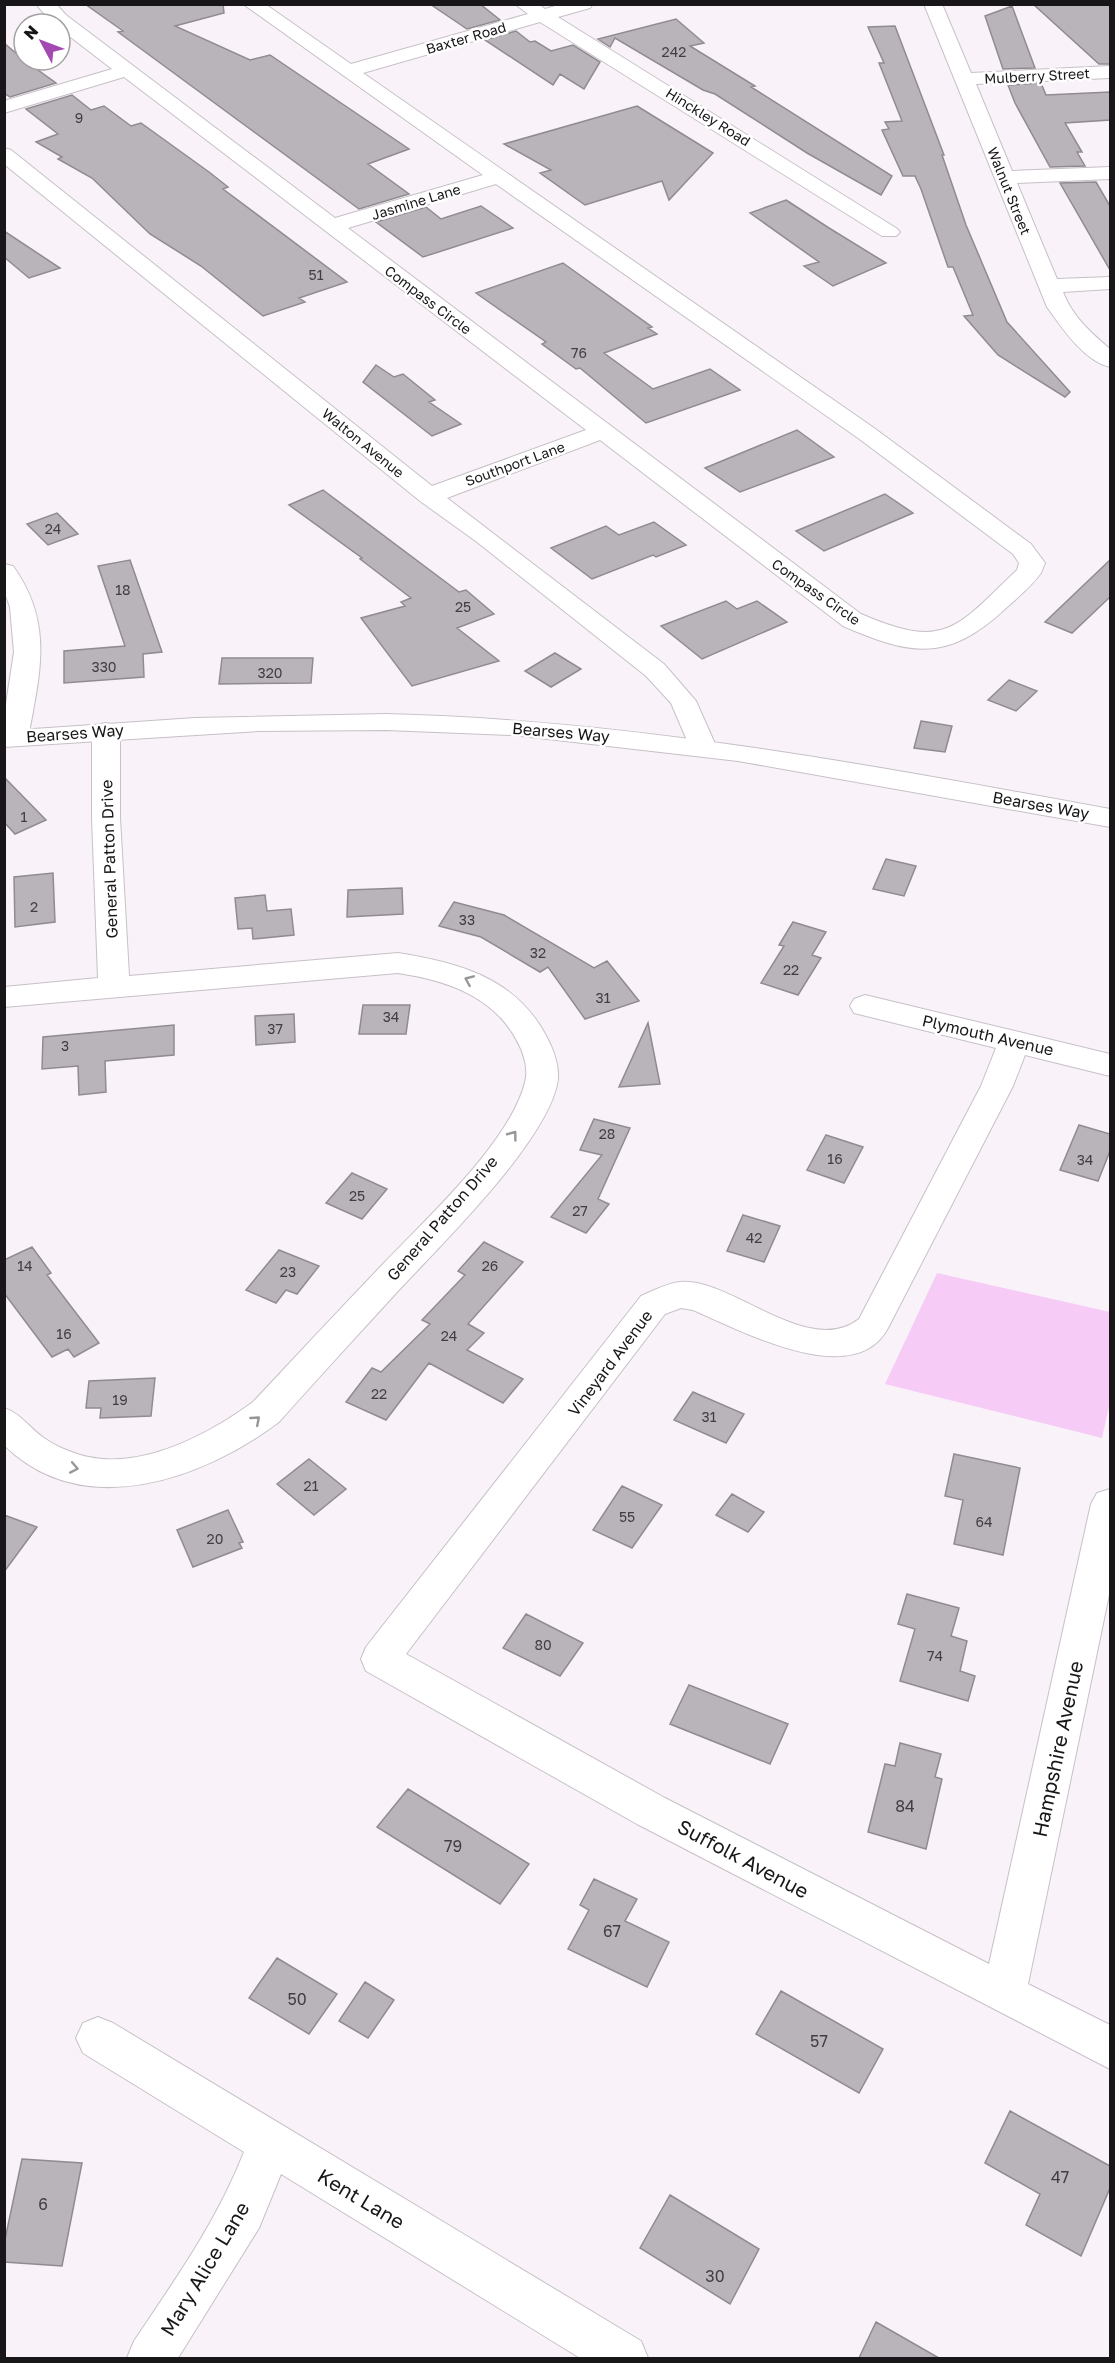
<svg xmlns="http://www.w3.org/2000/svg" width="1115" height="2363" viewBox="0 0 1115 2363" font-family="'Golos Text',sans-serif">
	<rect width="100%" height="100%" fill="#f9f2f9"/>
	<path fill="#f6ccf6" d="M937 1273 1110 1312V1402L1102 1438 885 1384Z"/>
	<path fill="#b9b4ba" stroke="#908b91" stroke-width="1.5" d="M85 4H223L224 13 175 26 250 60 270 55 409 149 368 164 409 194 359 209 118 32 123 31Z
		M430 4H480L500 20 467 29Z
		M1033 4H1110V64H1099Z
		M1012 6 1035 68 1003 69 985 16Z
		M676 19 704 43 690 46 755 86 751 87 892 176 881 195 807 153 715 94 703 90 615 38 610 47 598 39Z
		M895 26 944 155H942L966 225 1007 322 1070 392 1065 397 998 355 964 316 973 315 953 267H948L921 189 915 176H903L882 130 889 129 885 122 902 121 879 63H884L868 27Z
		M516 31 530 42 535 41 551 51 573 45 600 62 584 89 560 74 553 85 485 40Z
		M4 43 24 60 56 83 10 97 4 93Z
		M1041 83 1046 95 1110 92V120L1065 123 1082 152H1077L1085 166 1050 167 1015 103 1008 85Z
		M72 95 91 110 104 106 131 126 141 123 209 172 228 187 223 189 347 282 299 298 305 302 263 316 201 266 150 234 92 178 58 159 62 157 36 142 58 134 26 109Z
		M637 106 713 153 669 200 662 181 585 205 540 173 551 170 504 144Z
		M1096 182 1110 206V270L1060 183Z
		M786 200 829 228 886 263 833 286 804 266 819 262 750 213Z
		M481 206 513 228 423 257 376 222 426 207 441 219Z
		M4 231 60 268 29 278 4 257Z
		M563 263 652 327 648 328 657 334 604 353 653 389 710 369 740 390 646 423 580 368 576 369 542 344 546 342 476 293Z
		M376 365 394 377 403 374 435 400 429 402 461 424 432 436 363 382Z
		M797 430 834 457 740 492 705 468Z
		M323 490 459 592 466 590 494 614 457 628 499 661 412 686 361 618 405 606 401 602 411 598 360 559 362 558 289 505Z
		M885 494 913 513 824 551 796 531Z
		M57 513 78 534 48 545 27 524Z
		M654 522 686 545 656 557 653 555 592 579 551 548 606 526 619 535Z
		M130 560 162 652 143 654 144 677 64 683V651L125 646 98 566Z
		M1110 560V597L1072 633 1045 622Z
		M726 601 737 609 757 601 787 622 702 659 661 626Z
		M555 653 581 669 551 687 525 671Z
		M222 658H313L311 683 219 684Z
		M1009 680 1037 691 1016 711 988 700Z
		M921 721 952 726 945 752 914 748Z
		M4 777 46 820 15 834 4 822Z
		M886 859 916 866 904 896 873 889Z
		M53 873 55 922 15 927 14 877Z
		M402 888 403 914 347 917 348 890Z
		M265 895 267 911 291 909 294 935 253 939 252 928 238 929 235 898Z
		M454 902 504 915 594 968 607 961 639 1001 585 1019 548 967 540 972 481 937 439 926Z
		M793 922 826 932 812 955 821 958 798 995 761 983 784 946 779 945Z
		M363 1005H410L406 1034H359Z
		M294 1014 295 1042 256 1045 255 1016Z
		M648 1023 660 1084 619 1087Z
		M174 1025V1055L105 1061 106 1092 79 1095 78 1066 42 1069 43 1037Z
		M594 1119 630 1128 598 1199 609 1204 586 1233 551 1217 602 1155 580 1150Z
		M1079 1125 1110 1134V1151L1098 1181 1060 1170Z
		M826 1135 863 1147 844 1183 807 1170Z
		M352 1173 387 1189 362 1219 326 1203Z
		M743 1215 780 1226 764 1262 727 1251Z
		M484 1242 523 1262 468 1324 484 1333 467 1350 523 1379 503 1403 429 1363 386 1420 346 1402 372 1368 381 1372 430 1324 422 1320 465 1275 458 1271Z
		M32 1247 51 1273 47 1275 99 1343 74 1357 68 1349 52 1357 4 1293V1260Z
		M279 1250 319 1266 297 1294 286 1290 276 1303 246 1290Z
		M155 1378 151 1416 100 1418 101 1408H86L89 1381Z
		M693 1392 744 1414 726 1443 674 1420Z
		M954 1454 1020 1468 1003 1555 954 1544 963 1500 945 1496Z
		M309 1459 346 1489 314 1515 277 1484Z
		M622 1486 662 1505 632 1548 593 1530Z
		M732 1494 764 1512 748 1532 716 1515Z
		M228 1510 243 1542 239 1543 242 1548 193 1567 177 1530Z
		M4 1515 37 1527 4 1572Z
		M907 1594 959 1608 951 1636 967 1641 960 1671 975 1676 968 1701 900 1681 915 1629 898 1624Z
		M526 1614 583 1643 560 1676 503 1648Z
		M689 1685 788 1724 770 1764 670 1724Z
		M900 1743 941 1754 935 1777 942 1779 926 1849 868 1832 885 1764 895 1766Z
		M408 1789 529 1864 500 1904 377 1827Z
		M594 1879 637 1899 625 1921 669 1942 647 1987 568 1949 589 1910 580 1905Z
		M277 1958 337 1994 309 2034 249 1998Z
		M365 1982 394 2000 368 2038 339 2021Z
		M781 1991 883 2049 859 2093 756 2034Z
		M1010 2111 1110 2166V2188L1081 2256 1026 2225 1040 2194 985 2163Z
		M22 2159 82 2163 62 2266 4 2262V2244Z
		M670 2195 759 2249 730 2304 640 2248Z
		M876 2322 939 2358H859Z"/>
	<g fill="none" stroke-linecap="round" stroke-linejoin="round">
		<g stroke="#c7c1c7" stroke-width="2">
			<path id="minor" d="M36 4H56L66 15 335 218 483 175 243 4H265L351 64 528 14 515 4H538L545 9 562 4H593L590 8 558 17 896 228 900 232 896 236H882L540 22 363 73 874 428 1031 544 1045 563 1041 573C1031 587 1017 598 1005 609 947 663 910 655 843 626L600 440 447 498 664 664 696 701 716 746 712 752 702 754 692 752 671 703 646 676 477 542 420 501 4 164V148L11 150 432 486 586 430 124 77 4 113V101L112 69 60 29V24L52 23ZM496 184 858 438 1013 554 1019 563 1017 570C956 628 946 651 861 614L348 228Z
				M924 4H942L971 73 1110 66V78L976 84 1012 171 1110 167V179L1017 183 1057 279 1110 277V289L1063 292C1073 317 1090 332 1110 349V367C1084 361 1062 328 1047 307Z
				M4 564 13 566C54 623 40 673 28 738L24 744 14 746 4 744V717L14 652 10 607 4 591Z
				M106 723 116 725 120 731V818L129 976 398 953C456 962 513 977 544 1032 552 1046 559 1062 558 1079 551 1138 440 1246 398 1291 358 1335 318 1378 279 1422 203 1479 83 1523 4 1445V1408C22 1414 29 1428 44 1438 51 1443 61 1448 69 1451 130 1477 205 1437 253 1402 297 1355 340 1309 384 1263 426 1219 511 1141 525 1082 529 1068 523 1051 516 1039 492 995 444 980 398 973L4 1007V987L98 978 92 818V731L96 725Z
				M865 995 1110 1054V1076L1025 1055 1013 1086 888 1328C854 1392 740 1330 693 1310L681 1308 665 1314 406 1654 665 1798 989 1964 1091 1504 1097 1493 1110 1489V1590L1028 1984 1110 2025V2069L637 1824 366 1671 361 1659 366 1647 641 1296C653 1291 667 1283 680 1282 731 1277 808 1359 859 1319L981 1086 996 1048 854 1013 850 1006 854 999Z
				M98 2017 113 2023 641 2341 648 2358H580L281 2174 259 2228 178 2358H127L134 2341C175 2280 217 2221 244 2152L83 2053 76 2038 83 2023Z"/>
		</g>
		<g stroke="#c7c1c7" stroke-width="2">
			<path id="major" d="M386 714C631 720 870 765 1110 809V827L738 761 513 735 386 730 258 731 4 747V731L195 718Z"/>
		</g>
		<use href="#minor" fill="#fff" fill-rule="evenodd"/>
		<use href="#major" fill="#fff" fill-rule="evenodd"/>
	</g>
	<defs><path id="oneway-chevron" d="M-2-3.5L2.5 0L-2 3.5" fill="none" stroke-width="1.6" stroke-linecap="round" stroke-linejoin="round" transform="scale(1.5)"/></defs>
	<g stroke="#989698">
		<use href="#oneway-chevron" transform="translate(469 980) rotate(-157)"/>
		<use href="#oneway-chevron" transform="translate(513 1135) rotate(-53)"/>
		<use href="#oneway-chevron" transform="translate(256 1420) rotate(-41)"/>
		<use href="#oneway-chevron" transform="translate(74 1468) rotate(11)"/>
	</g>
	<g text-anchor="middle" stroke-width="5" stroke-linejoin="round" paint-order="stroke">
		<g font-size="14" fill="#191619" stroke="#fff">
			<text transform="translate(466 38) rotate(-16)" y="5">Baxter Road</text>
			<text transform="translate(1037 76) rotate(-3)" y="5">Mulberry Street</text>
			<text transform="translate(708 117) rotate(32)" y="5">Hinckley Road</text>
			<text transform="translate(1009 191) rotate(68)" y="5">Walnut Street</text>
			<text transform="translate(416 202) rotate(-17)" y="5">Jasmine Lane</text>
			<text transform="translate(428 300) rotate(37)" y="5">Compass Circle</text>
			<text transform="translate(363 443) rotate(39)" y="5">Walton Avenue</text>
			<text transform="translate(515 464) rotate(-20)" y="5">Southport Lane</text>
			<text transform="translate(816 592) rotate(35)" y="5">Compass Circle</text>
		</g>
		<g font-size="14" fill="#413e41">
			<text x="674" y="57">242</text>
			<text x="79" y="123">9</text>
			<text x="316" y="280">51</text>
			<text x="579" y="358">76</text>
			<text x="53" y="534">24</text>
			<text x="123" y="595">18</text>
			<text x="463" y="612">25</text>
			<text x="104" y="672">330</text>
			<text x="270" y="678">320</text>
			<text x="24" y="822">1</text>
			<text x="34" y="912">2</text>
			<text x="467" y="925">33</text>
			<text x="538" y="958">32</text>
			<text x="791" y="975">22</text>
			<text x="603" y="1003">31</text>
			<text x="391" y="1022">34</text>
			<text x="275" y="1034">37</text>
			<text x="65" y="1051">3</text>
			<text x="607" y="1139">28</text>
			<text x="835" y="1164">16</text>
			<text x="1085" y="1165">34</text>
			<text x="357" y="1201">25</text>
			<text x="580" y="1216">27</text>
			<text x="754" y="1243">42</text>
			<text x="25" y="1271">14</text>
			<text x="490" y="1271">26</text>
			<text x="288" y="1277">23</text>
			<text x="64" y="1339">16</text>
			<text x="449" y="1341">24</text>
			<text x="379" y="1399">22</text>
			<text x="120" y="1405">19</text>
			<text x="709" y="1422">31</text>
			<text x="311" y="1491">21</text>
			<text x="627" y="1522">55</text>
			<text x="984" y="1527">64</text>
			<text x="215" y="1544">20</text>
			<text x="543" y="1650">80</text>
			<text x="935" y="1661">74</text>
		</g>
		<g font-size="16" fill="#191619" stroke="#fff">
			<text transform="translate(561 732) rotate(5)" y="6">Bearses Way</text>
			<text transform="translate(75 733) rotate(-4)" y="6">Bearses Way</text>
			<text transform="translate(1041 805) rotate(10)" y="6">Bearses Way</text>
			<text transform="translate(109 859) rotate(-92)" y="6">General Patton Drive</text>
			<text transform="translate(988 1035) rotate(13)" y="6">Plymouth Avenue</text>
			<text transform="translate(442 1218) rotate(-49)" y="6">General Patton Drive</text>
			<text transform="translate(610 1363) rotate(-53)" y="6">Vineyard Avenue</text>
		</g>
		<g font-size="16" fill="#413e41">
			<text x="905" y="1812">84</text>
			<text x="453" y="1852">79</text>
			<text x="612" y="1937">67</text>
			<text x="297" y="2005">50</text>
			<text x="819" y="2047">57</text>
			<text x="1060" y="2183">47</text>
			<text x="43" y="2210">6</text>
			<text x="715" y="2282">30</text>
		</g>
		<g font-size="20" fill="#191619" stroke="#fff">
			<text transform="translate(1058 1749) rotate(-78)" y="7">Hampshire Avenue</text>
			<text transform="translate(743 1859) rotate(28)" y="7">Suffolk Avenue</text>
			<text transform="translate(361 2199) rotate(31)" y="7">Kent Lane</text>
			<text transform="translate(205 2269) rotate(-59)" y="7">Mary Alice Lane</text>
		</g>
	</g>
	<rect width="1115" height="2363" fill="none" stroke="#191619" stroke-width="12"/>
	<g transform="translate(42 42) rotate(311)"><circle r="28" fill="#ffffff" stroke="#a3a2a3" stroke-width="1.5"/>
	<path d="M0-4.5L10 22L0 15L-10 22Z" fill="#a448b2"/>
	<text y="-9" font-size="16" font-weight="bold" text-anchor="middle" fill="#191619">N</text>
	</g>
</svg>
